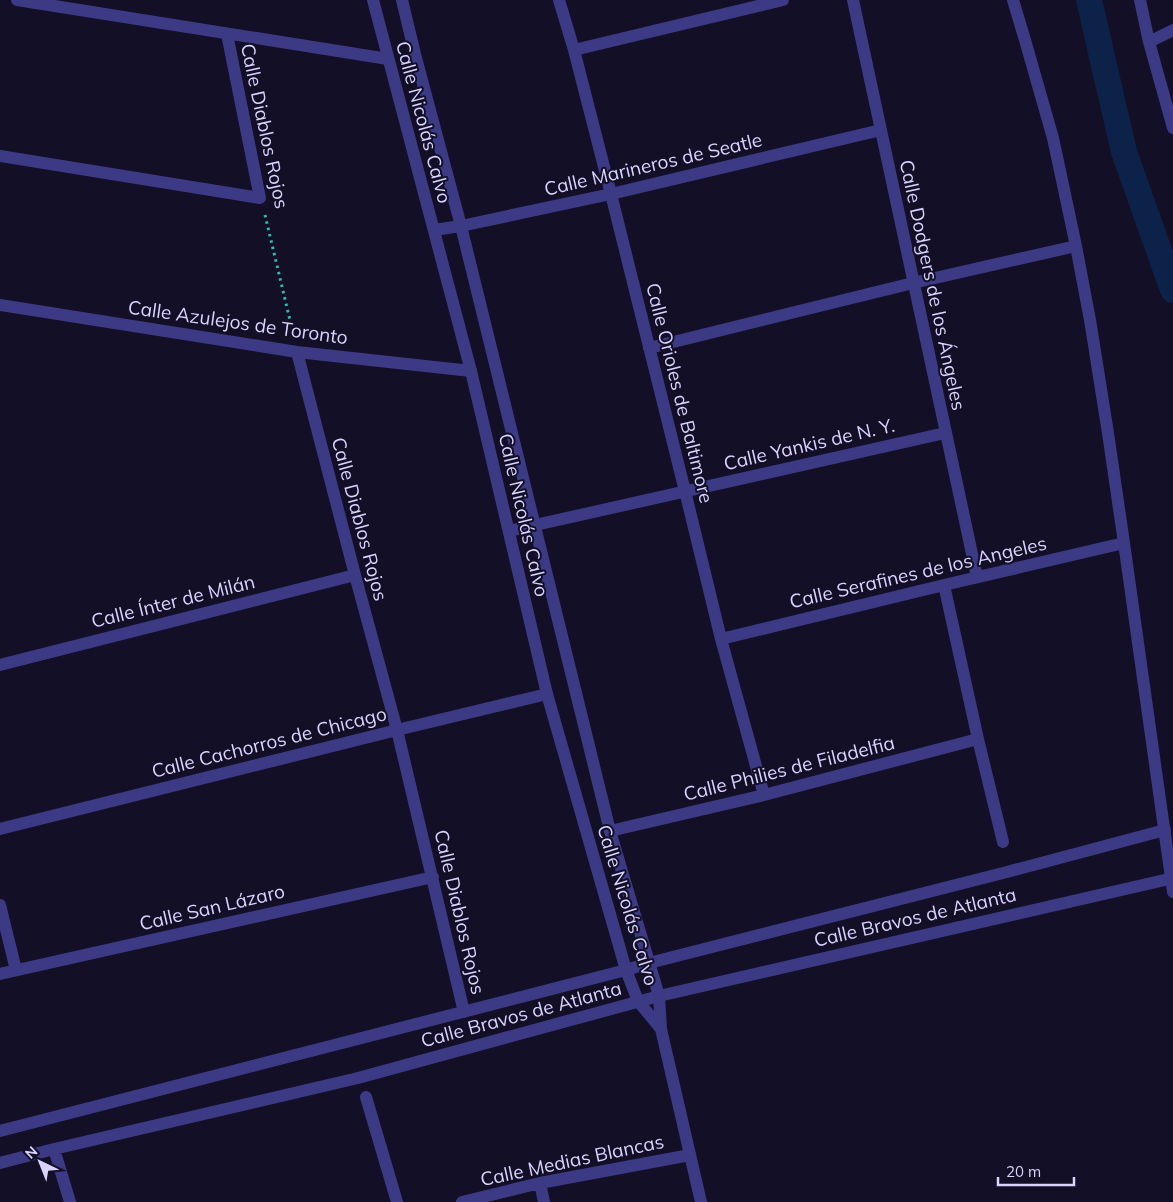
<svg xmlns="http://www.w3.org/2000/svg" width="1173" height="1202" viewBox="0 0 1173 1202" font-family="Mulish,sans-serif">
	<rect width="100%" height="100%" fill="#130f26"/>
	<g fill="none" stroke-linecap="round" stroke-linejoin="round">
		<path stroke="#0c2248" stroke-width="26" d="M1089 0 1124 152 1173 290"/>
		<path stroke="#2fb8b0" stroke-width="3" stroke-dasharray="2.5 4" stroke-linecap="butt" d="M265 215 293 333"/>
		<path stroke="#3d3a85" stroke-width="12" d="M17 0 388 59
			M559 0 574 50 611 194 685 491 721 639 764 795
			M853 0 977 577
			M1013 0 1025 40 1053 138 1076 246 1090 320 1108 433 1124 543 1173 892
			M1140 0 1149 42 1173 128
			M1149 42 1173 30
			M574 50 783 0
			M0 156 260 198 227 34
			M434 230 461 226 611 194 881 130
			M0 305 297 352 471 371
			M649 348 913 283 1076 246
			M297 352 355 575 397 730 464 1012
			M509 531 945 433
			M944 585 978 739 1003 842
			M721 639 944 585 1124 543
			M0 665 355 575
			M0 829 397 730 547 694
			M610 831 764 795 978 739
			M0 905 16 970
			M0 974 433 877
			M366 1097 397 1202
			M0 1131 626 970 649 963 1007 872 1165 830
			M54 1149 70 1202
			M0 1163 54 1149 358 1078 659 996 1173 878
			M540 1183 544 1202
			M462 1202 540 1183 690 1155"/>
		<path stroke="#3d3a85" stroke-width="12" d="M373 0 471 371 547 694 626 970 638 1001 661 1029
			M402 0 415 54 461 226 610 831 659 996 661 1029 701 1202"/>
	</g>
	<g text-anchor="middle" stroke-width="4" stroke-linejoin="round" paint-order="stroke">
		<g font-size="19" fill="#d9d4ff" stroke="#130f26">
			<text transform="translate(424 122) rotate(75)" y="7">Calle Nicolás Calvo</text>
			<text transform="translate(265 126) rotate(78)" y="7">Calle Diablos Rojos</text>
			<text transform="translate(653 164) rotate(-13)" y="7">Calle Marineros de Seatle</text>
			<text transform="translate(933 285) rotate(78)" y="7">Calle Dodgers de los Ángeles</text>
			<text transform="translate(238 322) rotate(8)" y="7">Calle Azulejos de Toronto</text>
			<text transform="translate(680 393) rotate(76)" y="7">Calle Orioles de Baltimore</text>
			<text transform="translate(809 444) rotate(-13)" y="7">Calle Yankis de N. Y.</text>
			<text transform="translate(524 515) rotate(77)" y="7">Calle Nicolás Calvo</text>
			<text transform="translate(360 519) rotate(75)" y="7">Calle Diablos Rojos</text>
			<text transform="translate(918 572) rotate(-13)" y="7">Calle Serafines de los Angeles</text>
			<text transform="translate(173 601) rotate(-14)" y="7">Calle Ínter de Milán</text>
			<text transform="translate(269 742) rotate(-14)" y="7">Calle Cachorros de Chicago</text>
			<text transform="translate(789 768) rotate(-14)" y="7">Calle Philies de Filadelfia</text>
			<text transform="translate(628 905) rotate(73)" y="7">Calle Nicolás Calvo</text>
			<text transform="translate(212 907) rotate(-13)" y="7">Calle San Lázaro</text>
			<text transform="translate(460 912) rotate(77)" y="7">Calle Diablos Rojos</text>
			<text transform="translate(915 917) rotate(-13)" y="7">Calle Bravos de Atlanta</text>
			<text transform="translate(521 1014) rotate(-15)" y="7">Calle Bravos de Atlanta</text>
			<text transform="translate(572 1160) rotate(-12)" y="7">Calle Medias Blancas</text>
		</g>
	</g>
	<g transform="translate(40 1162) rotate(317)" stroke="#130f26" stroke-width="4" paint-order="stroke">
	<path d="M0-4L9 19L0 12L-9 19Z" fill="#d9d4ff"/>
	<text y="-8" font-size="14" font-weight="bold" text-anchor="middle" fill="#d9d4ff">N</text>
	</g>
	<path d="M998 1177v8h76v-8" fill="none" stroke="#d9d4ff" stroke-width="2.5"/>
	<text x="1006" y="1177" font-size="15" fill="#d9d4ff" stroke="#130f26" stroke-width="4" paint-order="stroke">20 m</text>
</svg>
